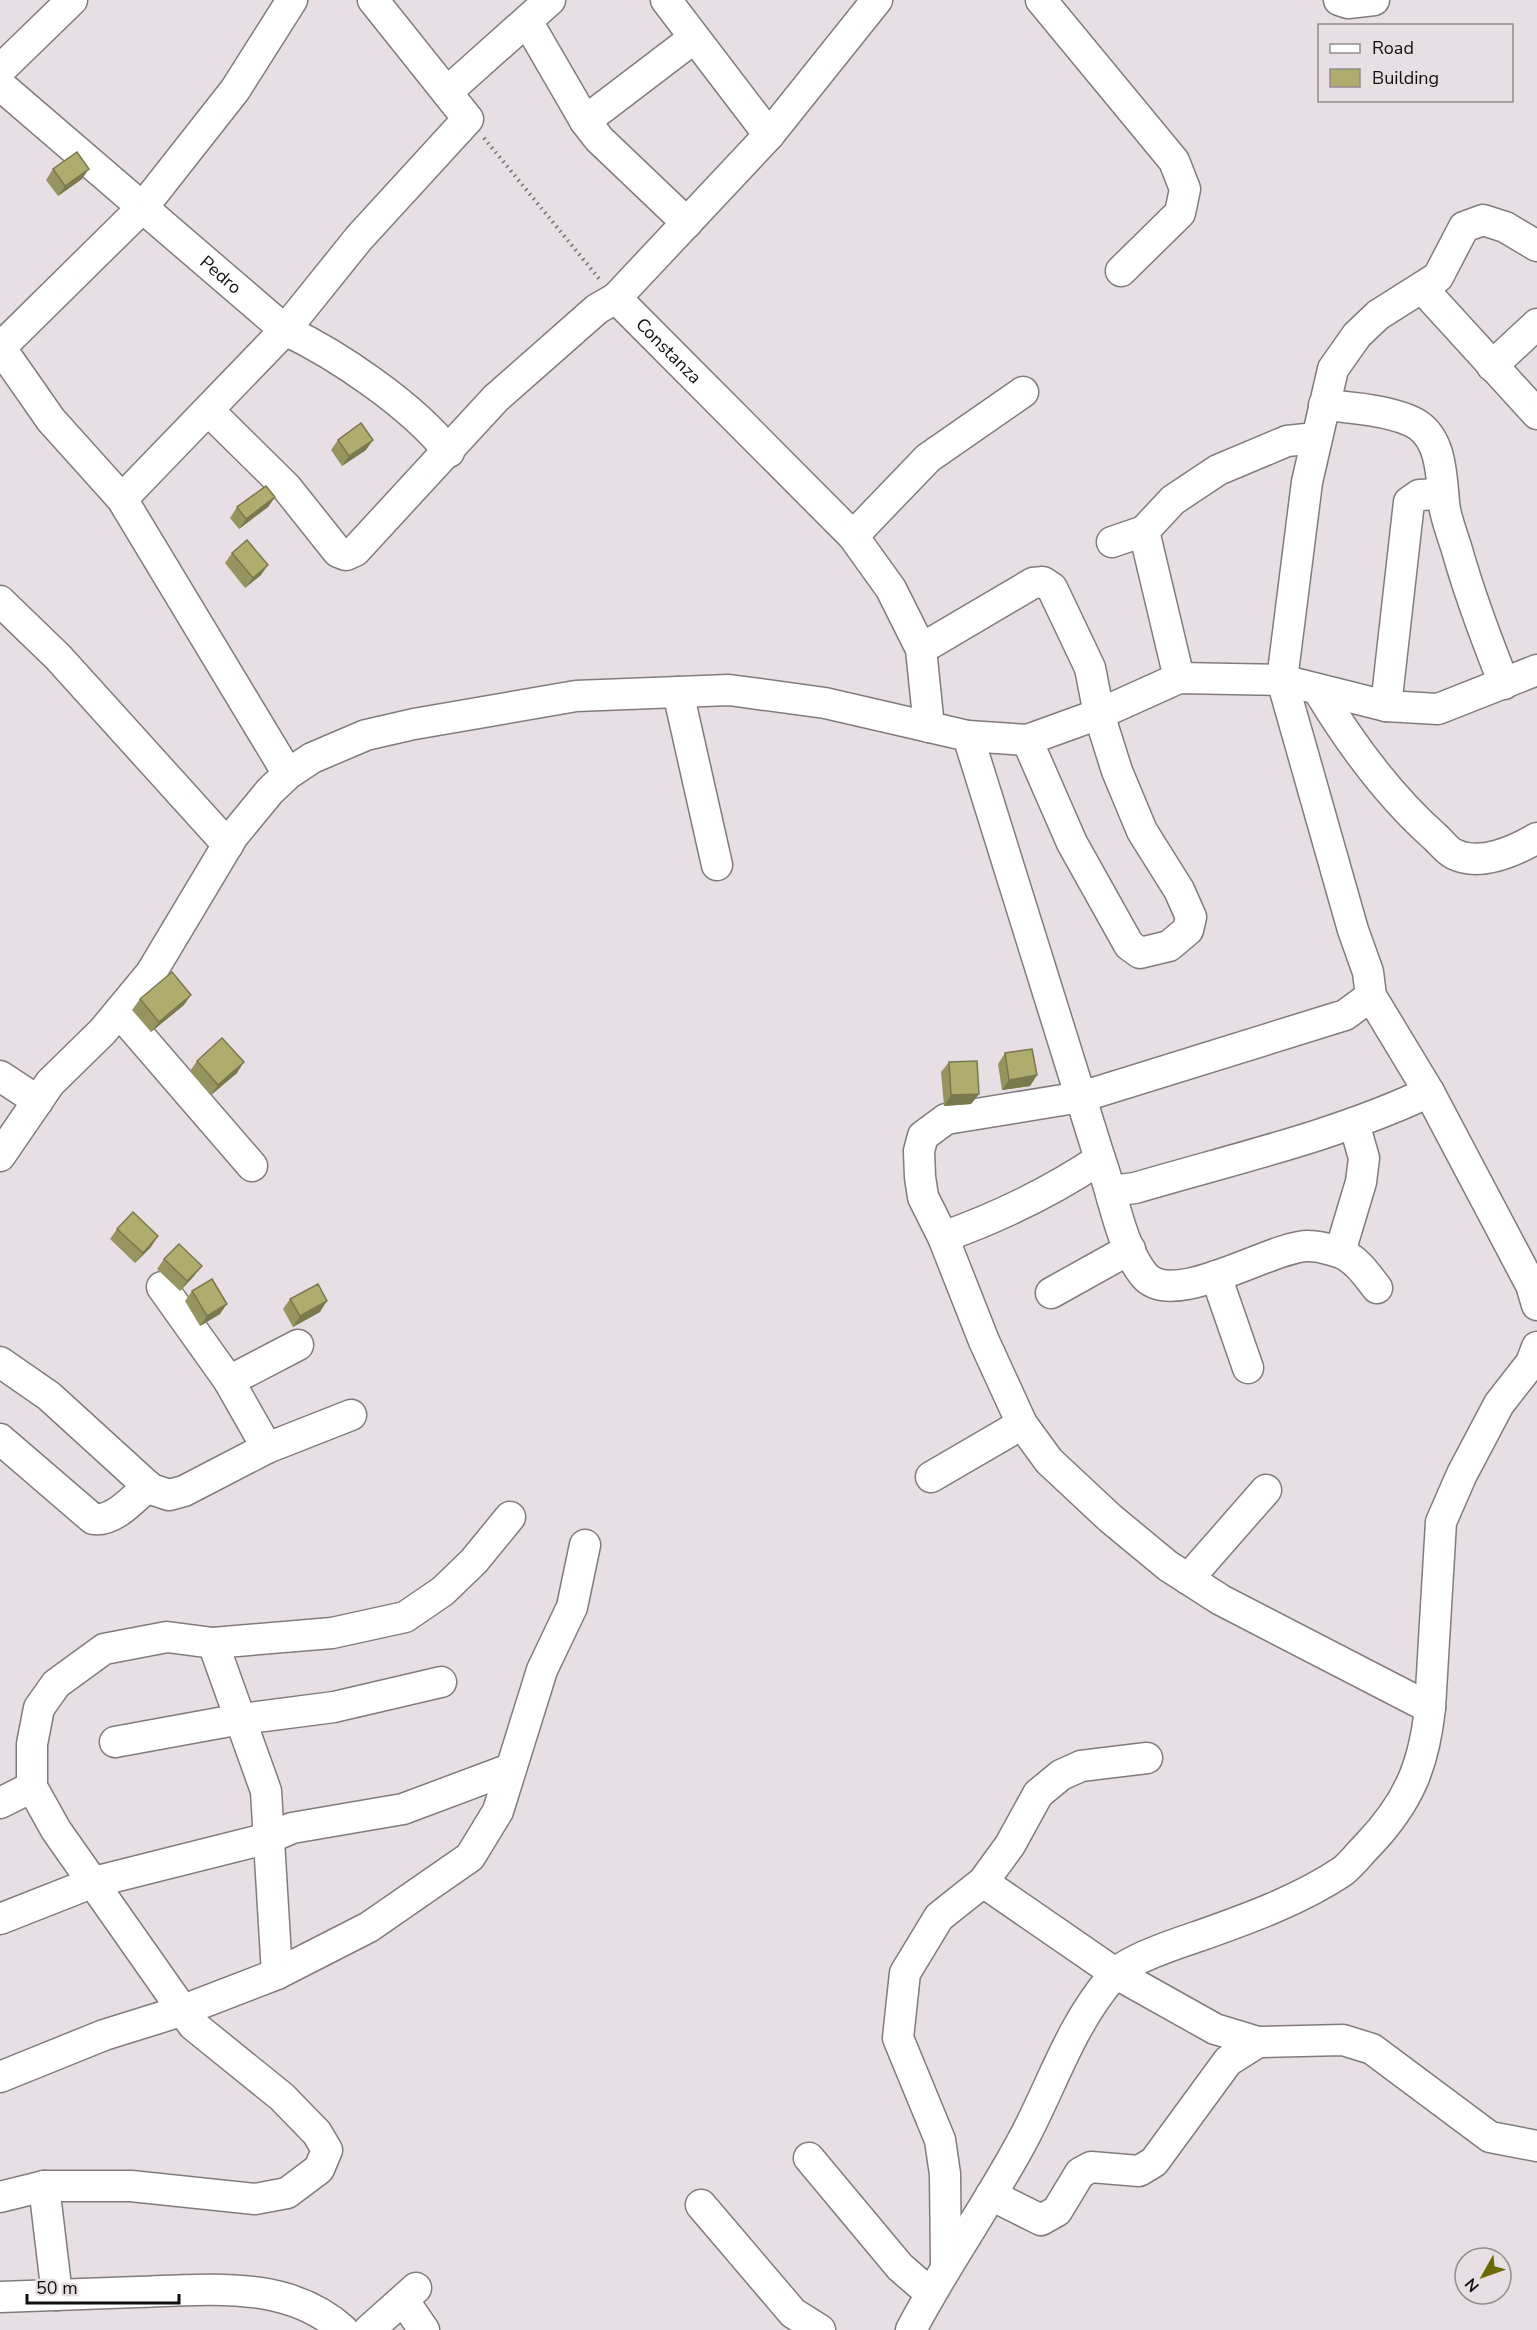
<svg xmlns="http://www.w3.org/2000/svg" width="1537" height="2330" viewBox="0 0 1537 2330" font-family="'Nunito Sans',sans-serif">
	<rect width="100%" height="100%" fill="#e7dfe3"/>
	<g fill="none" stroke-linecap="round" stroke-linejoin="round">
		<g stroke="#827b7e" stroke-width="33">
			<g id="minor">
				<path d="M666 0 769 135"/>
				<path id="s1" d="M877 0 769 135 616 298 853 536 891 589 921 649 929 727"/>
				<path d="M1041 0 1174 161 1185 189 1180 213 1121 271"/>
				<path d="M1339 0 1348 3 1374 0"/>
				<path d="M527 21 585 121 599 139 687 223"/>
				<path d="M0 70 72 0"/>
				<path id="s2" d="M0 85 285 330C338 355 413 406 449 452"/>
				<path d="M447 92 550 0"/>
				<path d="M585 121 694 38"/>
				<path d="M1422 288 1537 414"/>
				<path d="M0 347 51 420 122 499 288 774"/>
				<path d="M1 347 143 207 235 90 292 0"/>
				<path d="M1492 366 1537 324"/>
				<path d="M1324 405C1349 407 1397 411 1418 425 1444 443 1441 483 1445 510 1448 524 1453 537 1457 550 1470 596 1487 640 1504 684"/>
				<path d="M209 411 287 488 338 552 346 555 355 551 496 398 597 309 616 298"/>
				<path d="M122 499 285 330 359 238 468 119 373 0"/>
				<path d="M1144 531 1179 678"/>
				<path d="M853 536 928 458 1023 392"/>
				<path d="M1112 542 1144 531 1173 500 1218 470 1287 441 1316 438"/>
				<path d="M0 601 58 657 228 845"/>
				<path d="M921 649 1033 583 1043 582 1052 588 1090 668 1099 714 1117 771 1142 831 1179 890 1191 917 1188 930 1169 946 1140 953 1129 945 1072 843 1027 740"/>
				<path d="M1318 690C1350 743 1387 794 1434 836 1440 841 1447 851 1454 854 1480 867 1515 851 1537 838"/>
				<path d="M678 692 717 865"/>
				<path d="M1386 706 1409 502 1419 495 1443 494"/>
				<path d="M968 736 1100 1159"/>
				<path d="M119 1012 252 1166"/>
				<path d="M0 1076 38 1101"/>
				<path d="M1429 1092 1531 1285 1537 1305"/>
				<path d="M0 1156 50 1083 103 1031 151 973 233 836 270 791 288 774 312 758 366 735 414 724 576 696 729 690 825 703 968 736 1027 740 1099 714 1179 678 1282 680 1386 706 1438 709 1537 670"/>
				<path d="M1111 1191 1135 1188C1233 1159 1336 1136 1429 1092L1371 996 1368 972 1353 930 1282 680 1307 482 1333 369 1357 335 1378 315 1438 277 1464 227 1483 220 1505 227 1537 246"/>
				<path d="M943 1237C999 1217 1051 1192 1100 1159 1113 1194 1121 1247 1144 1275 1173 1311 1272 1245 1309 1246 1318 1246 1333 1250 1341 1253 1357 1260 1366 1274 1377 1288"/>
				<path d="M1340 1252 1361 1182 1364 1158 1354 1123"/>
				<path d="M1216 1276 1248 1368"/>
				<path d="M162 1287 229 1381 267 1448"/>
				<path d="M1051 1293 1130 1249"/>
				<path d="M0 1362 49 1396 151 1489 169 1495 184 1491 267 1448 351 1415"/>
				<path d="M229 1381 298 1345"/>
				<path d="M0 1439 93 1519C114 1522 133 1499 148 1486"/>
				<path d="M931 1477 1022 1424"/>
				<path d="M1188 1579 1266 1490"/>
				<path d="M213 1643 266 1791 277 1974"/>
				<path d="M1430 1708 1441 1522 1462 1474 1499 1404 1531 1363 1537 1347"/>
				<path d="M115 1742 241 1719 334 1707 441 1682"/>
				<path d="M0 1803 32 1787"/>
				<path d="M983 1882 1115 1973 1215 2029 1258 2042 1343 2040 1372 2049 1490 2137 1537 2146"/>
				<path d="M0 1919 94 1882 269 1838 292 1828 403 1809 510 1769"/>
				<path d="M0 2077 104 2035 181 2011 277 1974 369 1927 470 1857 498 1811 542 1670 572 1607 585 1545"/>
				<path d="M809 2158 900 2267 930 2293"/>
				<path d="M44 2186 57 2295"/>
				<path d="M991 2195 1041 2220 1057 2211 1080 2173 1091 2167 1139 2171 1154 2162 1228 2061 1258 2042"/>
				<path d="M0 2197 44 2186H131L255 2199 287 2193 319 2169 327 2150 317 2133 282 2097 193 2025 56 1830 32 1787V1744L39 1708 56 1684 104 1649 167 1637 213 1643 332 1633 405 1617 443 1591 474 1561 510 1517"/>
				<path d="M701 2205 793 2313 820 2330"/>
				<path d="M946 2265 945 2174 940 2140 898 2038 905 1973 939 1917 983 1882 1010 1845 1038 1794 1061 1775 1081 1766 1147 1758"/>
				<path d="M0 2297C46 2295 92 2294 137 2292 207 2290 287 2279 343 2330"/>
				<path d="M404 2301 424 2330"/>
				<path d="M369 2330 416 2288"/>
				<path d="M911 2330C946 2263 991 2201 1026 2134 1054 2080 1072 2023 1113 1976 1126 1960 1178 1943 1199 1936 1247 1919 1300 1900 1343 1871 1352 1864 1360 1853 1368 1845 1409 1802 1424 1765 1430 1708L1221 1600 1168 1566 1110 1518 1049 1461 1022 1424 984 1341 943 1237 923 1197 920 1177 919 1151 923 1136 946 1119 1081 1097 1345 1015 1371 996"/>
			</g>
		</g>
		<path stroke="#736e70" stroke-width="4" stroke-dasharray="1.5 4.5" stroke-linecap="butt" d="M484 138 601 281"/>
		<use href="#minor" stroke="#fff" stroke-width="30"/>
	</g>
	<path fill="#96955f" d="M53 169 82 179 58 196 46 180Z
		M338 440 366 450 342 466 331 450Z
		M275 497 268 507 239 529 230 518 237 507Z
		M232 553 261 575 245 588 225 563Z
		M140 999 184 1005 151 1032 132 1010Z
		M1005 1053 1037 1075 1030 1086 1002 1090 998 1064Z
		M197 1061 237 1073 211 1095 190 1071Z
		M949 1062 979 1094 971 1104 944 1106 941 1072Z
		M117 1229 151 1247 135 1263 110 1239Z
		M164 1259 194 1276 180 1291 157 1269Z
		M192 1291 220 1314 200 1326 185 1301Z
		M290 1299 320 1312 293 1327 283 1309Z"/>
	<path fill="#7a794d" d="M89 169 82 179 58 196 65 186Z
		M373 440 366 450 342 466 349 456Z
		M275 497 268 507 239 529 246 519Z
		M268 565 261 575 245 588 253 578Z
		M191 995 184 1005 151 1032 159 1022Z
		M244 1062 237 1073 211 1095 218 1085Z
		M1037 1075 1030 1086 1002 1090 1009 1080Z
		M979 1094 971 1104 944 1106 951 1095Z
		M158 1236 151 1247 135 1263 143 1253Z
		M202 1266 194 1276 180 1291 187 1281Z
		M327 1301 320 1312 293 1327 300 1316Z
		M227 1304 220 1314 200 1326 207 1316Z"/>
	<path fill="#aead6e" stroke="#7a794d" stroke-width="1.5" d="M77 152 89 169 65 186 53 169Z
		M361 423 373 440 349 456 338 440Z
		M266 486 275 497 246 519 237 507Z
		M247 540 268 565 253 578 232 553Z
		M172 972 191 995 159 1022 140 999Z
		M222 1038 244 1062 218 1085 197 1061Z
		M1032 1049 1037 1075 1009 1080 1005 1053Z
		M977 1061 979 1094 951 1095 949 1062Z
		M133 1212 158 1236 143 1253 117 1229Z
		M179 1244 202 1266 187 1281 164 1259Z
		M212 1279 227 1304 207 1316 192 1291Z
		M318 1284 327 1301 300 1316 290 1299Z"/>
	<g text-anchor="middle" stroke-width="5" stroke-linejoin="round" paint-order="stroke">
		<g font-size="18" fill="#121011" stroke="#e7dfe3">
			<text dy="6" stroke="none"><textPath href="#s2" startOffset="291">Pedro</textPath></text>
			<text dy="6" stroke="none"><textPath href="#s1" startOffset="471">Constanza</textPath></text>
		</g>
	</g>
	<rect x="1318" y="24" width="195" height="78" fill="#e7dfe3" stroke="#928c8f" stroke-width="1.5"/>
	<rect x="1330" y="44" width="30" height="9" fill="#ffffff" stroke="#928c8f" stroke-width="1.5"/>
	<text x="1372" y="54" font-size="18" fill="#121011">Road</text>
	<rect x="1330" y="69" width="30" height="18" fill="#aead6e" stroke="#928c8f" stroke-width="1.5"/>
	<text x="1372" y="84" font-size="18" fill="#121011">Building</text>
	<g transform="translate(1483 2276) rotate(230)"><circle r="28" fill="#e7dfe3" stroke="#928c8f" stroke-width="1.5"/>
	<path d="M0-4.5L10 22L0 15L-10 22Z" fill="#6c6903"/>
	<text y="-9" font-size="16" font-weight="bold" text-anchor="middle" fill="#121011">N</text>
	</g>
	<path d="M27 2294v9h152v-9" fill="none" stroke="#121011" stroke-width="3"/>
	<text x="36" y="2294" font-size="18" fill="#121011" stroke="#e7dfe3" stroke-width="4.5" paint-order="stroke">50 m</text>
</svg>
